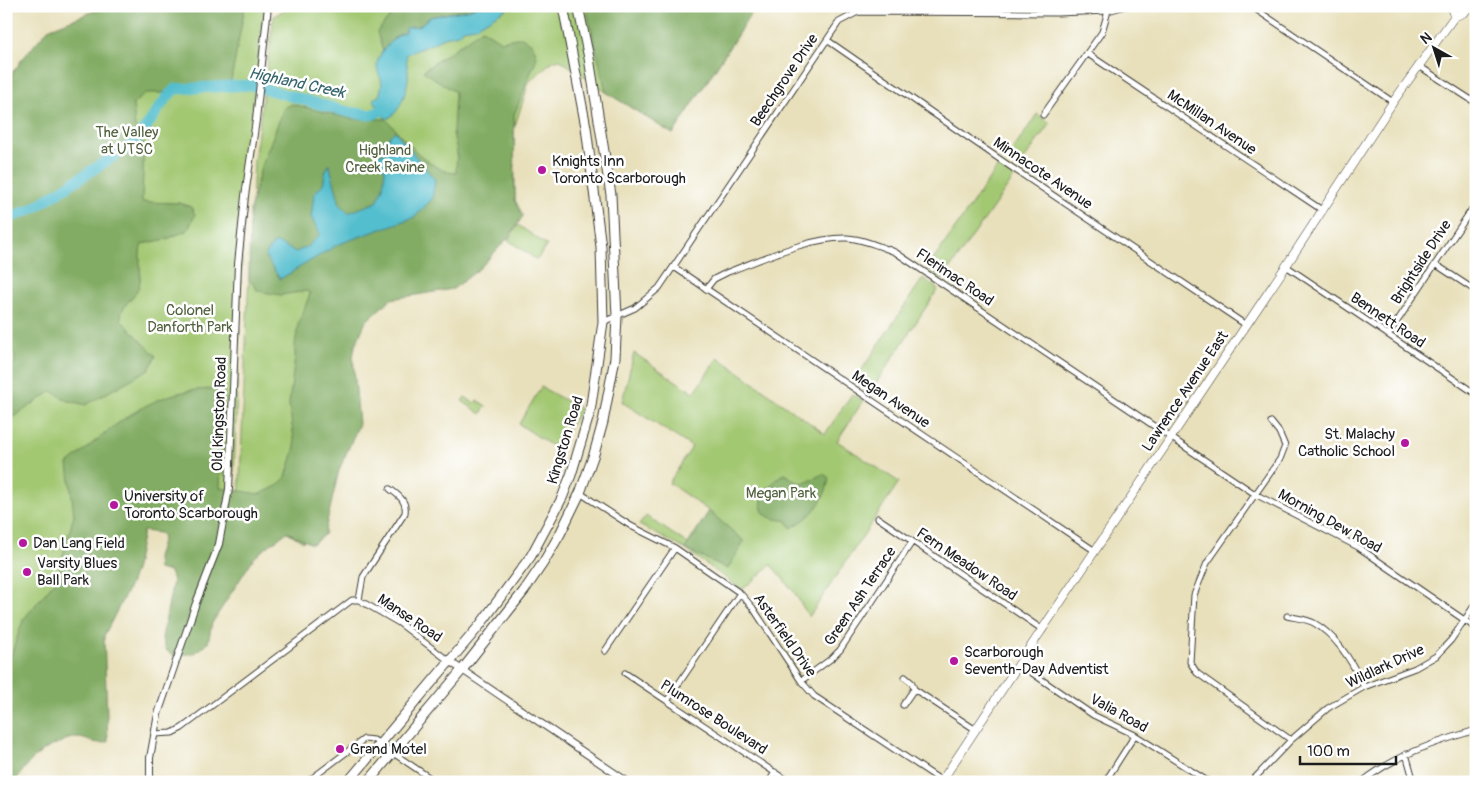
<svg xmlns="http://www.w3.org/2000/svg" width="1482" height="788" viewBox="0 0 1482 788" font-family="Pangolin,sans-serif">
	<rect width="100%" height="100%" fill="#fff"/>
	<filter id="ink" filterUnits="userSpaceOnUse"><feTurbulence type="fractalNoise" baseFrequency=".02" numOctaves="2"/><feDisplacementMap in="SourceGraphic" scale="10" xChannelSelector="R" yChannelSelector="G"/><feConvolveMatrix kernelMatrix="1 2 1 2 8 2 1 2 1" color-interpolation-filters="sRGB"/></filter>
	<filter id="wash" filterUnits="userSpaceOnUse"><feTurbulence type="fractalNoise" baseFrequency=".0096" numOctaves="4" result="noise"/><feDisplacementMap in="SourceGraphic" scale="20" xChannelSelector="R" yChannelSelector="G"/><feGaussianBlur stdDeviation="1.12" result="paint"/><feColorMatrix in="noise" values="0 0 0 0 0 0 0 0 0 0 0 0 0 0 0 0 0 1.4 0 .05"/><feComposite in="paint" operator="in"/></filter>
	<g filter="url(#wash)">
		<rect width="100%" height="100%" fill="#e8e0bb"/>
		<path fill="#a3c872" stroke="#607247" d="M143 6H265L245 175 233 499 150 494 6 767V76L91 14Z
			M291 6H756L673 134 606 92 559 59 551 62 529 82 514 129 515 200 368 300 338 335 340 441 303 542 239 500 254 161 274 16Z
			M1037 114 1050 123 1019 167 1007 159Z
			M999 165 1015 176 942 280 927 269Z
			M518 225 547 245 537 260 508 240Z
			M923 278 938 289 869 394 853 383Z
			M634 353 694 393 718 357 825 434 852 394 863 401 837 441 899 482 809 617 794 592 771 565 742 590 685 549 639 525 646 516 688 544 709 511 669 483 692 447 622 402Z
			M541 387 581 409 555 448 519 424Z
			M465 397 474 403 477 400 486 406 481 414 462 401Z"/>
		<path fill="#82ac64" stroke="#4f6440" d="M126 6H245L231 81 189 87 161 93H146L133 104 135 127 141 134 144 146 142 202 180 203 191 207 195 215 188 230 167 239 142 244C137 257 143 275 139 286 134 300 120 304 121 320L156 356 149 369 86 405 66 400 52 391 6 422V372L15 363V355L6 348V85L20 62 48 29 102 8Z
			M399 6H477L471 9 430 17 419 26 406 28 405 32 396 36 383 51 377 32Z
			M586 6H756L673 134 606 92C600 63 592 35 586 6Z
			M482 29 501 41 522 37 533 45 537 57 514 115 515 200 523 216 507 239 479 269 453 289 391 299 366 321 355 346 353 357 359 424 339 470 324 535 312 544 287 532 263 550 253 559 212 623 208 643 195 653 174 656 166 650 162 638 173 581 170 572 158 569 157 558 163 537 160 533 143 531 136 567 130 585 104 636 108 742C94 746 88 737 74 738 69 738 63 741 59 743 39 750 26 764 15 782H6V670L23 620 56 580 74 515 68 464C115 425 157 383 224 390L220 488 260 494 277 486 286 477 295 447 289 404 295 357V345L298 325 310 294 308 291 280 295 258 291 249 279 250 210 261 167 284 108 292 104 351 119H386C403 137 429 172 456 173L457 151 453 133 455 92 423 71Z
			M785 474C790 476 791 479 795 481 806 487 814 477 823 474L828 477 829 479C825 501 811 518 791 528L787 521C780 519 771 520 765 514 753 503 774 478 785 474Z
			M709 511 744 541 728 569 685 549Z"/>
		<path fill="#53bece" stroke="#386d75" d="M477 6H508L506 9 476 27 463 29 458 34 441 38 434 43 407 54C405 62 409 69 408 78 407 90 400 115 386 119L373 99 379 96C386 76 377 79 377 65 377 53 395 36 405 32L406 28 419 26 430 17 471 9Z
			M395 131 435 180 432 199 415 217 339 244 280 279 265 256 275 242 296 252 308 246 320 234 311 217 314 194 323 184 326 170 329 164 340 204 348 213 377 202 383 187 385 170 375 156 389 151 387 139Z"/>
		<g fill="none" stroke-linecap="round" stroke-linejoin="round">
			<path stroke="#53bece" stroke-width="11" d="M6 219 34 208 131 145C149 129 157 105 175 89L251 85 348 112 371 115 385 109 390 105 392 101"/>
		</g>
	</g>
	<g filter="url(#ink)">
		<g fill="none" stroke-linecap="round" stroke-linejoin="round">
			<g stroke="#3b3934" stroke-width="7">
				<path id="minor" d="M1251 6 1393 102
					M827 40 1011 167 1246 325
					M1088 54 1322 210
					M1419 66 1476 103
					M1043 115 1102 32 1108 11
					M1435 264 1476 291
					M1286 266 1476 394
					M674 267 1095 551
					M706 289 714 279 728 272C763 259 809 237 847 238 863 239 879 246 895 252L1255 494 1358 547 1476 628
					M603 322 635 308 659 288 839 22 858 12 1057 13 1108 11 1125 6
					M1388 335 1476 203
					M1271 422 1279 432 1285 446 1280 459 1207 563 1194 595 1190 662 1197 673 1291 740
					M580 493 631 526 675 548 740 593 753 608 801 681 814 696 942 781
					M878 518 1043 630
					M359 600 363 577 405 513C407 501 399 496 390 489
					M1287 616C1295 618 1307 619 1314 623 1337 636 1353 663 1364 687
					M605 651 675 548
					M1019 664 1093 715 1135 735 1209 782
					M625 673 789 782
					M905 677 912 683 914 689 976 730
					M801 681 832 658 840 650 912 542
					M667 701 740 593
					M903 705 914 689
					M154 734 172 733 182 728 352 600H359L399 623 449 661
					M1406 754 1414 782
					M307 782 364 739 374 740 436 782
					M769 782 775 772
					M1105 782 1135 735
					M1251 782 1291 740 1328 708 1364 687 1415 668 1436 656 1451 640 1476 603
					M1362 782C1395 755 1436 742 1476 730"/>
			</g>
			<g stroke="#3b3934" stroke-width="8">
				<path id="tertiary" d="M449 661 628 782
					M150 782V758L158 714 196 603 219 544 229 489 238 264 245 196 256 120 268 6"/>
			</g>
			<g stroke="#3b3934" stroke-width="9">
				<path id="secondary" d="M1453 6 1452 9 1454 17
					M941 782 1019 664 1286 266 1393 102 1454 17 1465 12 1469 6"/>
			</g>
			<g stroke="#3b3934" stroke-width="11">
				<path id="primary" d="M348 782 480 625 531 556 562 498 571 475 590 412 603 322 601 247 586 127 563 6
					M368 782 462 670 524 591 543 563 560 534 580 493 594 454 603 422 615 358 617 316 611 195 589 58 578 6"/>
			</g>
			<use href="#minor" stroke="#fff" stroke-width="5"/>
			<use href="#tertiary" stroke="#fff" stroke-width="6"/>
			<use href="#secondary" stroke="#fff" stroke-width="8"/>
			<use href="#primary" stroke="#fff" stroke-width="9"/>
		</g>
	</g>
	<g fill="#b5179e" stroke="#fff" stroke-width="2">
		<circle cx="542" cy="170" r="5"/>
		<circle cx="1405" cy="443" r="5"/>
		<circle cx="114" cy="505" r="5"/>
		<circle cx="23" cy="543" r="5"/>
		<circle cx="27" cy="572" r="5"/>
		<circle cx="954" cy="661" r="5"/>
		<circle cx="340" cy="749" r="5"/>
	</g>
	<g text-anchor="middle" stroke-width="5" stroke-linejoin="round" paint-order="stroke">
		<g font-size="15" fill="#1c1c1c" stroke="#fff">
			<text transform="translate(784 80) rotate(-56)" y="5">Beechgrove Drive</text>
			<text transform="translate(1212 122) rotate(34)" y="5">McMillan Avenue</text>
			<text transform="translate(1043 173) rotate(34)" y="5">Minnacote Avenue</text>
			<text transform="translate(1421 262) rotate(-57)" y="5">Brightside Drive</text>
			<text transform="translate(955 277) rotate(34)" y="5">Flerimac Road</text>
			<text transform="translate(1388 320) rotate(34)" y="5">Bennett Road</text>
			<text transform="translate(1185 391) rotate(-56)" y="5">Lawrence Avenue East</text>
			<text transform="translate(891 399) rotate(34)" y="5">Megan Avenue</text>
			<text transform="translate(219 414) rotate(-88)" y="5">Old Kingston Road</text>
			<text transform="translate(565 440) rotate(-73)" y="5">Kingston Road</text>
			<text transform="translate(1330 521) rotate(29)" y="5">Morning Dew Road</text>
			<text transform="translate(967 564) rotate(34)" y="5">Fern Meadow Road</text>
			<text transform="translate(860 596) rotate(-56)" y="5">Green Ash Terrace</text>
			<text transform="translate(410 618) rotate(34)" y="5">Manse Road</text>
			<text transform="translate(785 635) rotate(55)" y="5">Asterfield Drive</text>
			<text transform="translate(1385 666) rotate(-25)" y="5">Wildlark Drive</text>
			<text transform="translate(1119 713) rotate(29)" y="5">Valia Road</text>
			<text transform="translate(714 717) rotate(33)" y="5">Plumrose Boulevard</text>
		</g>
		<g font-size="15" fill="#52613e" stroke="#fff">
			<text x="127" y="137">The Valley<tspan x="127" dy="17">at UTSC</tspan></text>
			<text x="385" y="155">Highland<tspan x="385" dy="17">Creek Ravine</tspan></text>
			<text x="190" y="315">Colonel<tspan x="190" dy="17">Danforth Park</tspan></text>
			<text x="781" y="498">Megan Park</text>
		</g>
		<g font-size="15" fill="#1c1c1c" stroke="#fff" text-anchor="start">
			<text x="552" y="166">Knights Inn<tspan x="552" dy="17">Toronto Scarborough</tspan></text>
			<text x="1395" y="439" text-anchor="end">St. Malachy<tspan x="1395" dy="17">Catholic School</tspan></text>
			<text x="124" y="501">University of<tspan x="124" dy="17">Toronto Scarborough</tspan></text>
			<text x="33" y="548">Dan Lang Field</text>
			<text x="37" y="568">Varsity Blues<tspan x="37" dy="17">Ball Park</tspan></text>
			<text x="964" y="657">Scarborough<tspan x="964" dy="17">Seventh-Day Adventist</tspan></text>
			<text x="350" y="754">Grand Motel</text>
		</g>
		<g font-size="16" font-style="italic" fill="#35656c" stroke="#fff">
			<text transform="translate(297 82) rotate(12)" y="6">Highland Creek</text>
		</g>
	</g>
	<rect width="1482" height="788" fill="none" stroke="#fff" stroke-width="25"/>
	<g transform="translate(1434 48) rotate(321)" stroke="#ffffff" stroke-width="4" paint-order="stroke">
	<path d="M0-4L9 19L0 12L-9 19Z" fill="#1c1c1c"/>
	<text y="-8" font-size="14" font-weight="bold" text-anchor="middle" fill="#1c1c1c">N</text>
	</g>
	<path d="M1300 756v8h96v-8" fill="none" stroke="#1c1c1c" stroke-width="2.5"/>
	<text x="1307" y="756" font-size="15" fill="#1c1c1c" stroke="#ffffff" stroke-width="4" paint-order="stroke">100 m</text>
</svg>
